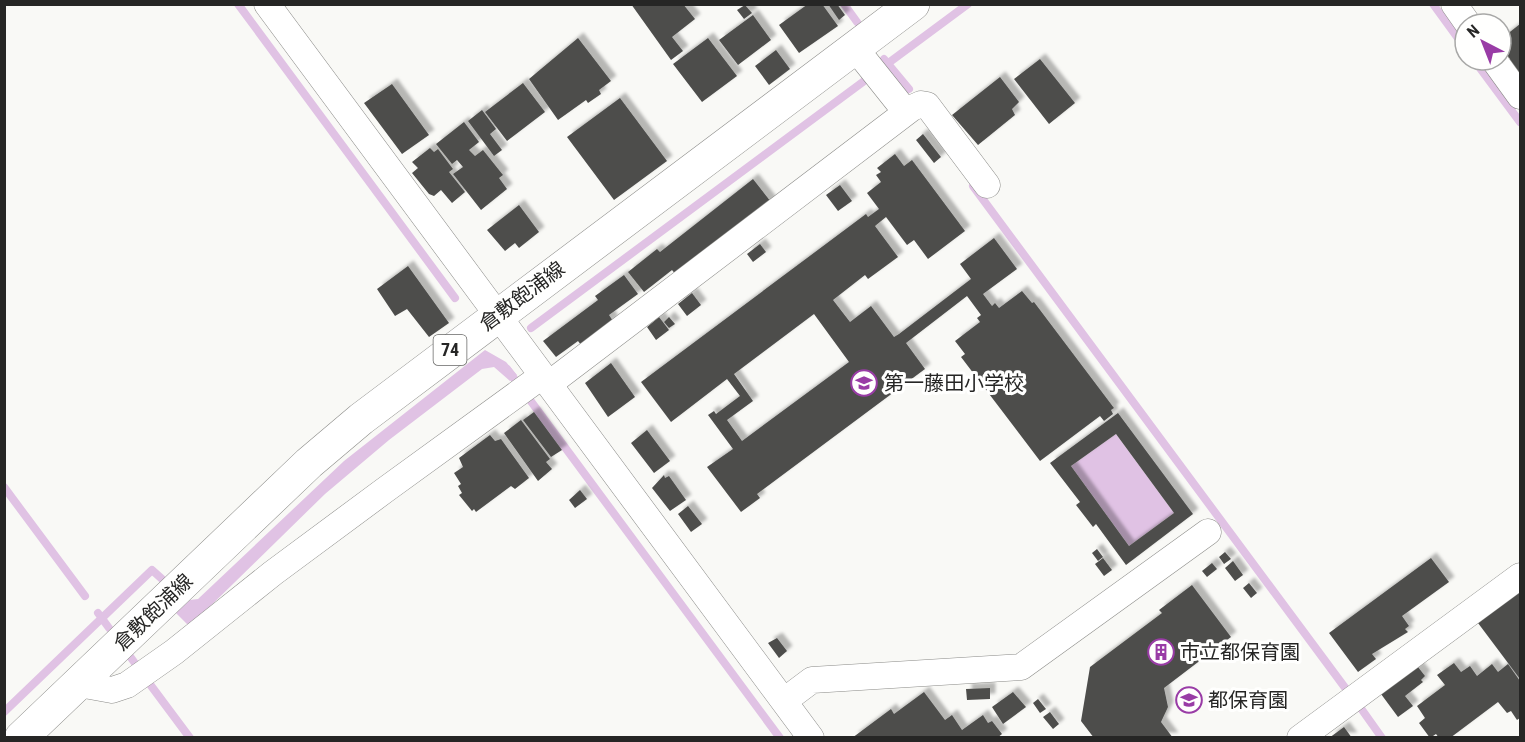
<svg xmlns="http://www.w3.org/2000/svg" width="1525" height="742" viewBox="0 0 1525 742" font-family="'Roboto Condensed','Noto Sans JP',sans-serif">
	<defs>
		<filter id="shadow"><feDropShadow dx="5.5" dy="-5.5" stdDeviation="1.5" flood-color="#0004"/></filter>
	</defs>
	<rect width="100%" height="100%" fill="#f9f9f6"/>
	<path fill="#e0c2e4" d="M485 350 506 362 517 375 510 381 494 367 482 369 389 440 325 494 192 624H187L176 613 190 600 198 599 344 461Z
		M1116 434 1174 513 1129 546 1071 466Z"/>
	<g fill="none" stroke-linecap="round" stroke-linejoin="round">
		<path stroke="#e0c2e4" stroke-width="8" d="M238 4 455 298
			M844 4 857 22
			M1433 4 1465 48
			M884 59 909 89
			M1474 60 1520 122
			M973 186 1346 689
			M531 328 968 4
			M507 369 780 738
			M4 487 85 596
			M98 613 109 628
			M129 655 137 666
			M149 683 190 738
			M1360 707 1382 738
			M4 712 152 570 162 579"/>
	</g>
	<path fill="#4e4e4c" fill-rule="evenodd" filter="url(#shadow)" d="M631 4H683L695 19 672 37 683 51 671 60Z
		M808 4H822L838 26 799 53 779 25Z
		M828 4H837L845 15 839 20Z
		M745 5 752 13 744 19 737 10Z
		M753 15 771 40 738 65 719 40Z
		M1520 24V78L1508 62 1510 59 1501 47V39Z
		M578 38 611 81 599 90 601 94 588 103 586 100 558 120 529 79Z
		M708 38 737 76 702 102 673 64Z
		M776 50 790 69 769 85 755 66Z
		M1040 59 1075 103 1049 124 1014 79Z
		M1000 77 1019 102 1012 109 1015 115 978 145 952 115Z
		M523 83 545 112 507 141 485 112Z
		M392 84 429 135 402 154 364 103Z
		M620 98 667 161 614 200 567 137Z
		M482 110 496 129 490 134 502 150 494 156 468 121Z
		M464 122 479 142 469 150 475 156 483 150 503 175 499 178 507 189 481 210 453 174 463 167 457 160 452 164 436 144Z
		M923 134 941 157 934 163 916 140Z
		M430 148 434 152 438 149 453 169 449 172 465 192 452 203 441 190 434 196 429 194 412 173 418 168 412 162Z
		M895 154 904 166 912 160 965 231 928 259 914 240 907 245 886 217 875 226 898 257 868 279 865 275 833 300 850 322 871 306 894 337 899 334 971 279 960 264 994 238 1017 269 983 294 992 306 995 303 999 308 1022 291 1032 303 1034 302 1114 408 1111 410 1113 414 1104 421 1100 416 1040 461 961 357 965 354 955 341 980 322 977 318 981 315 967 296 906 343 925 369 757 494 760 498 741 512 707 467 733 449 708 415 714 411 716 414 740 396 727 379 671 422 641 382 866 214 868 217 879 209 867 193 881 182 876 175 881 172 877 168ZM814 314 849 362 742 441 727 420 753 401 734 374Z
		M753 179 771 202 677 276 672 270 644 292 628 272 657 249 660 252Z
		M840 185 852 201 838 211 826 195Z
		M519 205 539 232 519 248 515 243 505 251 487 230Z
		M760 244 766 252 753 262 747 254Z
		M408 266 449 323 429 337 407 309 395 316 377 289Z
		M624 275 638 294 609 315 613 321 581 345 578 341 556 357 543 341 598 300 595 296Z
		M692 293 701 305 687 316 678 304Z
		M659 317 669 330 656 340 647 327Z
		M669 317 675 324 669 328 664 322Z
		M611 363 635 397 608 417 585 383Z
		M534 412 562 450 551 457 523 420Z
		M1118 413 1193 514 1126 565 1096 524 1093 527 1076 505 1080 502 1050 463ZM1116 434 1174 513 1129 546 1071 466Z
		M521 420 550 459 546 462 552 469 538 481 504 433Z
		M647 430 670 461 654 473 631 443Z
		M490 435 495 441 501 439 529 478 515 489 511 486 476 512 474 509 472 511 459 495 462 493 458 486 461 484 454 473 463 467 459 458Z
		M664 475 665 478 669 476 686 500 670 511 652 488Z
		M580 490 587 499 575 508 569 500Z
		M688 506 702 524 691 532 678 514Z
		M1097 549 1103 557 1098 561 1092 553Z
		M1225 552 1231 559 1224 564 1219 557Z
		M1103 558 1112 570 1104 576 1095 564Z
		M1431 558 1449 582 1402 616 1409 626 1405 629 1408 632 1372 654 1376 659 1358 672 1329 633Z
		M1233 561 1243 575 1235 581 1225 568Z
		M1212 563 1217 569 1207 577 1202 571Z
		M1249 583 1257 593 1251 598 1243 588Z
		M1192 585 1231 637 1164 688 1168 707 1161 722 1173 738H1094L1081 721 1090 667 1162 613 1159 610Z
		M1520 590V679L1478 623Z
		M777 638 787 651 779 658 768 643Z
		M1454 663 1461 672 1470 666 1477 676 1492 664 1498 672 1508 664 1520 681V718L1517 720 1511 711 1507 713 1498 702 1450 738H1439L1436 734 1430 738 1419 723 1425 718 1417 706 1445 685 1437 675Z
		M1418 667 1425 676 1421 680 1423 682 1405 696 1413 706 1398 717 1381 694Z
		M990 688V699L967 700 966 689Z
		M924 692 945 720 952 715 962 730 983 715 988 723 992 721 1002 734 997 738H852L891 709 894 714Z
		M1013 692 1026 707 1003 724 992 707Z
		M1038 699 1046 709 1040 713 1033 703Z
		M1050 712 1059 724 1053 729 1043 717Z
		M1344 727 1352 738H1329Z"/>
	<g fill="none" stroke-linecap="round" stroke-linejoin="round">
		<g stroke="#8b8b88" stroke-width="27">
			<path id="minor" d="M267 4 811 738
				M1454 4 1468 24
				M855 48 906 112
				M1494 60 1520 96
				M549 384 912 108 921 104 927 105 987 185
				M79 684 112 690 127 685 174 652 273 573 385 490 542 376
				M784 701 812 680 1021 667 1208 532
				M1300 738 1520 576"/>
		</g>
		<g stroke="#8b8b88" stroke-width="34">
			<path id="primary" d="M21 738 309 463 361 419 913 4"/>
		</g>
		<use href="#minor" stroke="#fff" stroke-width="26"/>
		<use href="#primary" stroke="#fff" stroke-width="33"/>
	</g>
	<defs>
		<g id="school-ring" transform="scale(1.35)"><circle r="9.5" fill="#fffffe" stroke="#993ca6" stroke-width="1.5"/><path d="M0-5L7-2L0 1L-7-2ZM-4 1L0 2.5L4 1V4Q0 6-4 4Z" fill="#993ca6"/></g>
		<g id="building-ring" transform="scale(1.35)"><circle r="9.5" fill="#fffffe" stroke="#993ca6" stroke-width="1.5"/><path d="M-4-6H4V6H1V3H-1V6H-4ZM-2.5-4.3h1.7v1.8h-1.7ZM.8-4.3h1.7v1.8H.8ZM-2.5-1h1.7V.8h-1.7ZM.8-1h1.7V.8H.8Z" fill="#993ca6"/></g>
	</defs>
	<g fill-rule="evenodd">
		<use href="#school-ring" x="864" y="383"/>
		<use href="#building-ring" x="1161" y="652"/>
		<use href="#school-ring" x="1189" y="700"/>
	</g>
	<g text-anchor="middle" stroke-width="6" stroke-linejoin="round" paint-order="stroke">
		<rect fill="#fffffe" stroke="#676766" stroke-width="1.5" x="433.5" y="335" width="33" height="30" rx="4.5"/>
		<g font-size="18" font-weight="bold" fill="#262625">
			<text x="450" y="356">74</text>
		</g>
		<g font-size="20" fill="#262625" stroke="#fffffe">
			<text transform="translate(522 296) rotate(-37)" y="7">倉敷飽浦線</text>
			<text transform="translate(153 612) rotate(-44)" y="7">倉敷飽浦線</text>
		</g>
		<g font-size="20" fill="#262625" stroke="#fffffe" text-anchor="start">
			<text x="884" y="390">第一藤田小学校</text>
			<text x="1180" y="659">市立都保育園</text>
			<text x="1208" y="707">都保育園</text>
		</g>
	</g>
	<rect width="1525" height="742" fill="none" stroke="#262625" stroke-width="12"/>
	<g transform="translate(1483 42) rotate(318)"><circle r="28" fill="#fffffe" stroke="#a8a8a7" stroke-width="1.5"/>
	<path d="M0-4.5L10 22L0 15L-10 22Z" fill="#993ca6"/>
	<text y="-9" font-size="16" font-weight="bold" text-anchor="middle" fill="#262625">N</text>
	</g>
</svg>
